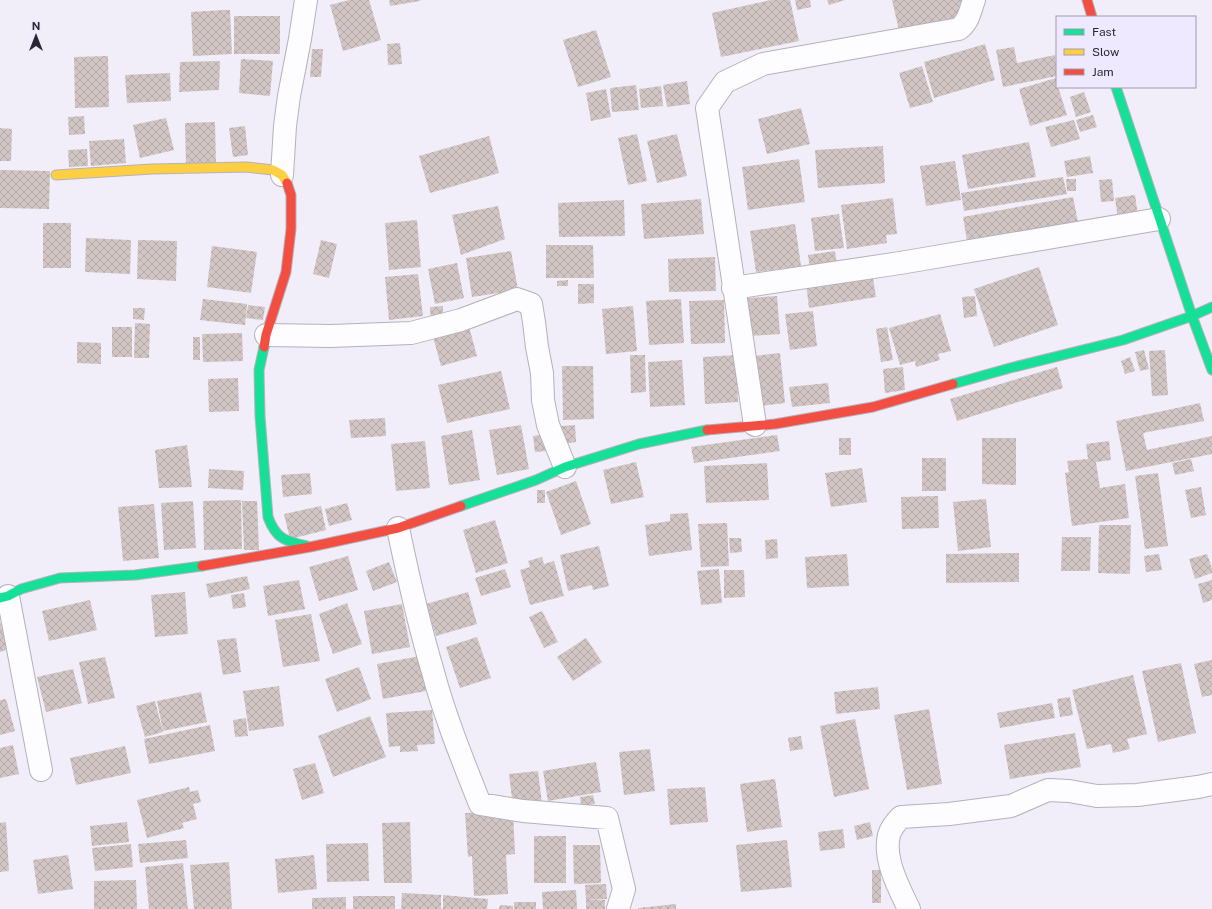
<svg xmlns="http://www.w3.org/2000/svg" width="1212" height="909" viewBox="0 0 1212 909" font-family="'Public Sans',sans-serif">
	<defs>
		<pattern id="building-cross-hatch" width="8" height="8" patternUnits="userSpaceOnUse"><rect width="8" height="8" fill="#d1c6c4"/><path d="M0 0l8 8M0 8l8-8" fill="none" stroke="#b3aaa9"/></pattern>
	</defs>
	<rect width="100%" height="100%" fill="#f1eefa"/>
	<path fill="url(#building-cross-hatch)" d="M349 0H369L381 40 343 51 330 5Z
		M389 0H420V1L390 6Z
		M771 0H790L799 41 721 57 712 13Z
		M795 0H810L811 7 797 10Z
		M827 0H845L829 5Z
		M892 0H962L966 20 900 35Z
		M224 10H230L232 54 193 56 191 12Z
		M234 16H280V54H234Z
		M596 30 611 77 578 87 563 40Z
		M400 43 402 64 388 65 387 44Z
		M985 44 995 80 934 98 924 62Z
		M1014 47 1017 63 1055 55 1057 76 1003 87 996 50Z
		M312 49H323L321 77H310Z
		M108 56 109 107 75 108 74 57Z
		M241 59 273 61 270 96 239 93Z
		M220 61 219 90 179 92 180 62Z
		M922 66 933 102 910 108 899 73Z
		M170 73 171 101 127 103 125 75Z
		M1056 78 1057 87H1058L1067 115 1030 126 1019 89Z
		M687 81 690 104 667 107 663 85Z
		M636 85 639 110 612 112 610 88Z
		M661 86 663 106 641 108 639 89Z
		M606 89 611 117 591 121 586 93Z
		M1084 92 1091 112 1076 117 1070 97Z
		M801 108 810 144 767 154 758 119Z
		M1093 115 1097 127 1080 132 1076 120Z
		M84 116 85 134 69 135 68 117Z
		M166 118 174 150 140 158 133 125Z
		M1074 120 1080 139 1051 147 1045 127Z
		M215 122 216 166H186L185 123Z
		M245 126 248 155 233 157 229 128Z
		M0 128 12 129 11 161H0Z
		M637 134 647 181 628 185 618 138Z
		M677 134 687 176 657 183 647 141Z
		M489 136 499 173 430 193 419 156Z
		M124 139 126 163 91 166 89 141Z
		M1029 142 1036 177 968 189 962 155Z
		M883 146 885 183 818 188 815 150Z
		M87 149 88 166 69 167 68 150Z
		M1090 156 1093 173 1067 177 1064 161Z
		M799 159 805 202 748 210 742 167Z
		M955 161 961 200 926 206 920 166Z
		M0 170 50 171 49 209 0 208Z
		M1063 177 1067 194 964 211 961 193Z
		M1066 179H1076V191H1067Z
		M1112 179 1114 201 1101 202 1099 180Z
		M1135 195 1138 216 1118 219 1115 198Z
		M1073 197 1079 227 968 247 963 217Z
		M893 198 897 234 886 235 887 243 847 249 841 205Z
		M701 199 704 234 644 239 641 204Z
		M624 200 625 236 559 237 558 203Z
		M498 206 505 239 461 255 452 215Z
		M839 214 844 248 815 251 811 218Z
		M417 220 421 267 389 270 385 223Z
		M43 223H71V268H43Z
		M795 224 801 266 756 272 750 231Z
		M86 238 131 240 130 274 85 272Z
		M138 240 177 241 176 281 137 279Z
		M321 240 337 244 329 278 313 274Z
		M546 245H593L594 278H546Z
		M212 246 257 252 251 293 207 287Z
		M511 251 518 290 472 297 466 258Z
		M835 251 837 265 810 269 808 255Z
		M715 257 716 291 669 292 668 259Z
		M457 263 464 298 435 304 428 269Z
		M1039 267 1058 325 994 347 974 289Z
		M872 272 876 297 809 308 806 283Z
		M418 274 423 316 389 320 385 277Z
		M568 280V286H557V281Z
		M578 284H594V303L578 304Z
		M777 296 780 334 751 336 748 298Z
		M975 296 977 316 964 318 962 297Z
		M203 299 247 304 245 325 200 320Z
		M681 299 684 343 649 345 646 301Z
		M724 300 725 343 691 344 689 301Z
		M248 305 265 307 263 320 246 318Z
		M443 306V324H431L430 307Z
		M633 306 637 351 606 354 602 309Z
		M133 308H145L144 320 133 319Z
		M813 311 817 346 790 350 785 314Z
		M940 314 951 351 938 354 940 360 916 367 915 361 900 365 889 328Z
		M135 323 150 324 149 358H134Z
		M468 323 477 356 441 366 432 333Z
		M112 327H132V357H112Z
		M887 327 893 360 881 362 876 329Z
		M242 333 243 361 203 362 202 334Z
		M193 337H200V360H193Z
		M77 342 101 343V364L77 363Z
		M1144 350 1149 369 1140 371 1135 352Z
		M1165 350 1168 395 1152 396 1149 351Z
		M780 353 785 403 759 406 754 356Z
		M630 355H645L646 392 631 393Z
		M736 355 738 402 705 404 703 357Z
		M1130 357 1135 371 1125 374 1121 361Z
		M682 360 685 405 650 407 648 362Z
		M562 366H593L594 419 563 420Z
		M903 367 905 390 885 393 883 369Z
		M1057 367 1063 388 957 421 950 399Z
		M501 371 510 409 447 423 438 385Z
		M238 378 239 411 209 412 208 379Z
		M828 383 830 403 792 407 789 387Z
		M1200 403 1204 421 1143 433 1147 450 1212 436V454L1126 471 1116 421Z
		M385 418 386 436 351 438 349 420Z
		M521 425 529 469 497 475 489 430Z
		M575 425 576 442 563 444 561 426Z
		M472 430 480 480 449 485 441 436Z
		M544 434 547 451 535 452 533 436Z
		M777 435 780 451 694 463 691 447Z
		M839 438H851V455H839Z
		M982 438H1016V485L982 484Z
		M425 441 430 488 396 491 391 444Z
		M1109 441 1111 460 1096 462 1100 488 1125 484 1129 518 1072 526 1065 473 1069 472 1067 461 1088 459 1086 444Z
		M187 445 192 487 159 488 155 450Z
		M922 458H946V491H922Z
		M1191 459 1194 471 1175 475 1172 463Z
		M636 462 644 497 611 504 603 470Z
		M767 463 769 500 706 503 704 466Z
		M862 468 867 502 831 507 825 473Z
		M209 469 244 471 243 490 208 488Z
		M310 473 312 494 283 497 281 475Z
		M1158 473 1168 546 1145 549 1135 476Z
		M576 481 591 524 561 535 546 492Z
		M1201 487 1206 515 1191 518 1185 490Z
		M537 490H545V503H537Z
		M938 496 939 528 902 529 901 497Z
		M986 499 991 547 958 551 953 502Z
		M241 500 242 549 204 550 203 501Z
		M193 501 196 548 164 550 161 503Z
		M242 501H257L259 550H244Z
		M347 503 352 520 329 526 325 509Z
		M154 504 159 558 123 561 118 507Z
		M321 506 326 530 290 539 284 514Z
		M688 513 692 550 649 556 645 525 670 521V514Z
		M495 520 508 563 476 573 463 530Z
		M727 523 729 566 701 567 698 524Z
		M1099 525H1131L1130 574 1098 573Z
		M1062 537H1091L1090 571H1061Z
		M729 538H741L742 552 730 553Z
		M777 539 778 558 766 559 765 540Z
		M599 546 609 586 593 590 592 585 568 591 560 555Z
		M1019 553V582L946 583V554Z
		M847 554 849 586 807 588 805 557Z
		M1159 554 1162 570 1146 572 1144 556Z
		M1207 554 1212 568V573L1195 579 1189 559Z
		M348 556 358 590 319 601 309 567Z
		M542 557 544 564 554 561 564 596 530 605 520 570 530 567 528 561Z
		M389 562 397 582 373 591 366 571Z
		M505 569 511 587 481 596 475 578Z
		M719 569 722 603 701 605 697 571Z
		M724 570H744L745 597 724 598Z
		M247 576 250 589 209 598 206 584Z
		M299 580 305 609 268 616 263 586Z
		M1212 580V600L1203 603 1198 584Z
		M185 592 188 634 155 637 151 595Z
		M468 592 477 624 436 636 426 604Z
		M244 593 246 607 233 609 231 595Z
		M90 600 97 630 49 641 42 611Z
		M347 603 362 644 333 654 319 614Z
		M402 604 410 647 372 654 364 611Z
		M542 611 558 642 544 648 529 617Z
		M311 614 320 661 283 667 275 620Z
		M0 622 9 649 0 652Z
		M477 637 491 678 460 688 446 647Z
		M236 638 241 672 223 675 217 640Z
		M586 638 602 662 573 681 557 657Z
		M420 656 426 691 383 699 377 664Z
		M105 657 115 698 88 704 79 662Z
		M1212 660V695L1202 697 1194 664Z
		M1181 663 1196 733 1158 742 1142 671Z
		M359 667 371 699 337 712 325 679Z
		M73 669 82 703 46 712 37 677Z
		M1133 675 1147 734 1127 739 1130 749 1113 753 1111 744 1087 749 1072 690Z
		M279 686 284 726 249 731 243 691Z
		M878 687 880 709 836 714 834 692Z
		M201 692 207 722 163 731 157 701Z
		M1070 697 1073 715 1060 717 1057 699Z
		M6 699 15 731 0 735V700Z
		M155 701 163 732 145 737 136 706Z
		M1052 703 1055 718 1000 728 997 713Z
		M929 709 942 784 907 790 894 715Z
		M432 710 435 744 417 745 418 751 400 752V746L389 747 386 713Z
		M370 716 386 757 333 777 318 736Z
		M246 718 248 736 235 737 233 720Z
		M855 719 869 789 834 797 820 726Z
		M210 725 215 751 149 764 144 739Z
		M1075 733 1081 767 1010 779 1004 745Z
		M801 736 803 749 790 751 788 738Z
		M13 745 19 774 0 778V748Z
		M125 746 131 773 76 785 70 758Z
		M650 749 655 791 624 795 619 752Z
		M596 762 601 792 548 801 543 771Z
		M315 763 324 793 302 800 293 769Z
		M538 771 542 803 513 807 509 774Z
		M775 779 782 827 747 832 740 784Z
		M189 787 190 792 198 790 201 802 193 804 197 819 182 823 184 828 147 838 137 800Z
		M705 787 708 822 670 825 667 789Z
		M593 795 595 804 581 806 580 797Z
		M513 811 515 854 506 855 508 894 474 896 472 856 468 857 465 813Z
		M6 822 9 871 0 872V823Z
		M127 822 129 842 92 846 90 826Z
		M410 822 412 883H384L382 823Z
		M870 822 873 836 857 840 854 826Z
		M843 829 845 848 820 851 818 832Z
		M534 836H566V883H534Z
		M186 840 188 858 140 863 138 844Z
		M787 840 792 887 741 892 736 845Z
		M368 843 369 881 327 882 326 844Z
		M131 844 133 867 95 871 92 848Z
		M573 845H600L601 883 574 884Z
		M68 855 73 889 38 894 33 860Z
		M314 855 317 889 278 893 275 859Z
		M229 862 232 909H194L190 865Z
		M183 863 188 909H149L145 867Z
		M872 870H881V903H872Z
		M136 880 137 909H94V881Z
		M606 884 607 899 586 900 585 885Z
		M576 890 577 909H543L542 892Z
		M402 893 441 895V909H401Z
		M443 895 488 899 487 909H443Z
		M353 896H395V909H353Z
		M346 897V909H312V898Z
		M586 900H605V909H586Z
		M514 902H536V909H514Z
		M676 904V909H638V908Z
		M500 905 513 906V909H499Z"/>
	<g fill="none" stroke-linecap="round" stroke-linejoin="round">
		<g stroke="#b4b1bb" stroke-width="24">
			<path id="street" d="M282 175 285 126 289 96 300 39 306 0
				M733 288 900 263 1159 219
				M266 335 331 336 411 333 461 320 517 299 531 304 534 322 537 347 542 373 543 400 548 425 565 467
				M755 425 707 108 725 82 763 64 959 29C969 21 970 11 974 0
				M398 528C408 576 419 625 433 672 445 717 463 761 480 804L523 811 607 818 624 889 618 909
				M8 596 41 770
				M909 909C899 888 883 859 889 835 891 828 896 822 901 817L949 814 1011 806 1048 790 1069 791 1097 796 1137 795 1198 787 1212 784"/>
		</g>
		<g stroke="#b4b1bb" stroke-width="11">
			<path id="fast" d="M1116 87 1192 316 1212 370
				M264 347 259 370 260 416 268 517C276 539 285 541 307 546
				M953 384 1010 368 1123 340 1192 316 1212 307
				M461 506 536 480 565 467 639 444 707 430
				M0 598 8 596 21 589 60 578 135 575 202 566"/>
		</g>
		<g stroke="#b4b1bb" stroke-width="11">
			<path id="slow" d="M56 175 152 169 246 167 273 170 282 175 287 183"/>
		</g>
		<g stroke="#b4b1bb" stroke-width="11">
			<path id="jam" d="M1087 0 1092 17
				M264 347 266 335 286 272 291 229V195L287 183
				M707 430 775 424 873 407 953 384
				M202 566 310 547 398 528 461 506"/>
		</g>
		<use href="#street" stroke="#fdfcfe" stroke-width="22"/>
		<use href="#fast" stroke="#16e098" stroke-width="9"/>
		<use href="#slow" stroke="#ffcf43" stroke-width="9"/>
		<use href="#jam" stroke="#f24e42" stroke-width="9"/>
	</g>
	<rect x="1056" y="16" width="140" height="72" fill="#efe9ff" stroke="#a09bac"/>
	<rect x="1064" y="29" width="20" height="6" fill="#16e098" stroke="#a09bac"/>
	<text x="1092" y="36" font-size="12" fill="#292630">Fast</text>
	<rect x="1064" y="49" width="20" height="6" fill="#ffcf43" stroke="#a09bac"/>
	<text x="1092" y="56" font-size="12" fill="#292630">Slow</text>
	<rect x="1064" y="69" width="20" height="6" fill="#f24e42" stroke="#a09bac"/>
	<text x="1092" y="76" font-size="12" fill="#292630">Jam</text>
	<g transform="translate(36 36)" stroke="#efe9ff" stroke-width="3" paint-order="stroke">
	<path d="M0-3L7 15L0 10L-7 15Z" fill="#292630"/>
	<text y="-6" font-size="11" font-weight="bold" text-anchor="middle" fill="#292630">N</text>
	</g>
</svg>
